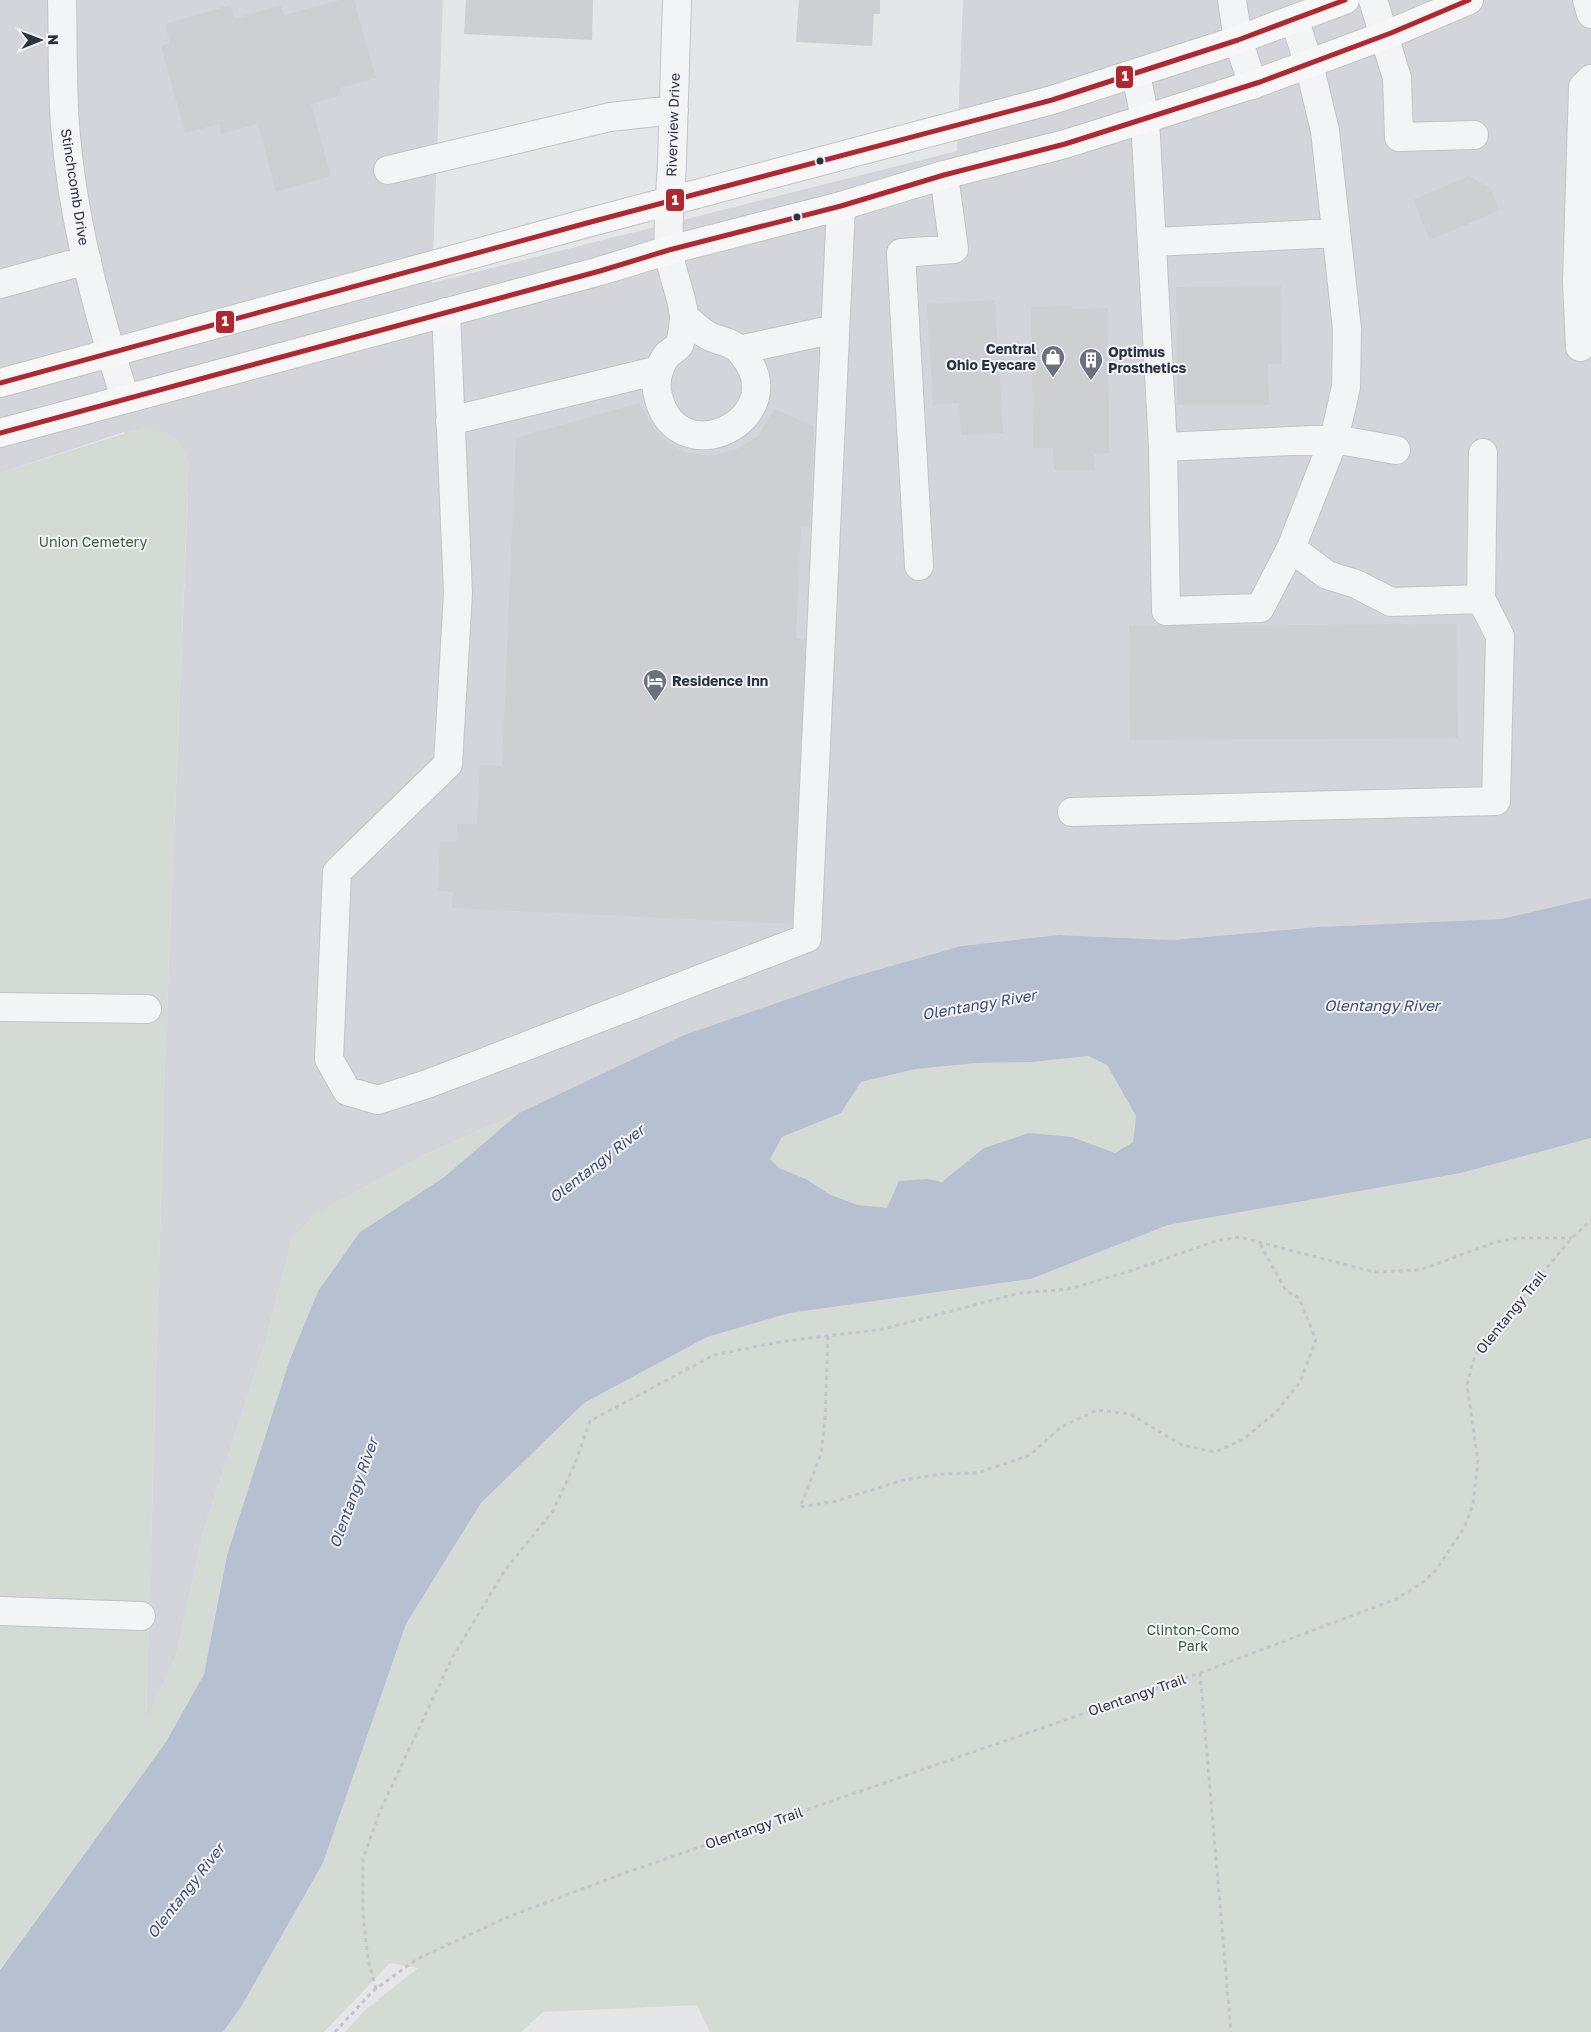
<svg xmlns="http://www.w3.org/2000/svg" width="1591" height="2032" viewBox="0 0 1591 2032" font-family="'Golos Text',sans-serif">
	<rect width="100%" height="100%" fill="#e4e6e8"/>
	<path fill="#d3d5db" d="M0 0H443L432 283 957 151 963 0H1591V898L1501 919 1317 927 1172 940 1059 935 961 946 849 978 684 1035 519 1113 419 1157 292 1239 266 1340 203 1533 176 1656 146 1722 165 1061 188 494 124 432 0 473Z"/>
	<path fill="#d4dbd5" d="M145 427C168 431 183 438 189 462L165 1061 146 1721 176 1656 203 1533 266 1340 292 1239 317 1212 419 1157 519 1113 443 1178 360 1232 318 1291 289 1362 227 1555 204 1674 166 1742 0 1969V473Z
		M1088 1056 1107 1065 1136 1116 1133 1142 1114 1153 1072 1137 957 1171 941 1182 928 1179 887 1209 858 1205 831 1195 806 1179 779 1168 769 1158 782 1137 841 1113 861 1082 916 1069 977 1063 1033 1062Z
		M1591 1138V2032H710L697 2005 543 2012 521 2032H345L365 2010 418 1968 390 1963 324 2032H223L241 2007 323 1863 406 1624 481 1503 584 1403 707 1337 790 1313 1031 1279 1168 1225 1461 1173Z"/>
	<path fill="#b6c0d0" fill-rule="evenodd" d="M1591 898V1138L1461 1173 1168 1225 1031 1279 790 1313 707 1337 584 1403 481 1503 406 1624 323 1863 241 2007 223 2032H0V1970L166 1742 204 1674 227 1555 289 1362 318 1291 360 1232 443 1178 519 1113 684 1035 849 978 961 946 1059 935 1172 940 1317 927 1501 919ZM1088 1056 1107 1065 1136 1116 1133 1142 1115 1153 1072 1137 1029 1133 984 1148 942 1182 928 1179 899 1181 887 1208 858 1205 831 1195 806 1179 779 1168 770 1159 782 1137 841 1113 861 1082 916 1069 977 1063 1033 1062Z"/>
	<path fill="#cecfd2" d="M340 0H354L376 78 340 88 342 95 311 104 331 176 276 192 258 124 221 134 219 124 185 133 161 46 170 43 165 24 231 5 234 19 281 5 284 15Z
		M466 0H593L592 40 464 34Z
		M799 0H880V14H874L872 46 796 42Z
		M1469 176 1491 189 1500 210 1430 240 1413 200Z
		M1281 286 1282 364H1268L1269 405H1177L1176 287Z
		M995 300 1003 433 961 435 959 403 933 405 927 304Z
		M1072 306V309L1108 308 1109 453 1094 454 1095 470H1054L1053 448H1033L1031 307Z
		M639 403 658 435 683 452 710 456 737 449 759 435 774 409 814 426 810 527 801 526 796 639 808 640 795 924 452 908 453 892 438 891 440 842H456L457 824H477L480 765 502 766 516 438Z
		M1457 624 1458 738 1130 740 1129 626Z"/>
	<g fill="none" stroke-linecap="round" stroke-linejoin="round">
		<g stroke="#c2c4c6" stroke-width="30">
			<path id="minor" d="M62 0C63 41 62 84 65 125 72 218 97 310 125 398
				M677 0C675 54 674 108 672 162 671 191 667 221 669 249 670 272 682 293 684 316 684 322 682 339 679 345 676 349 670 352 667 355 660 364 655 379 657 391 673 480 799 418 741 352 733 342 722 342 711 337 701 333 692 323 684 316
				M1232 0 1238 40 1253 85
				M1373 0 1397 78 1399 137 1474 135
				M1587 0 1591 14
				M1294 19 1309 64 1325 131 1347 329 1346 387 1334 439 1396 450
				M1136 74 1145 119 1163 447 1334 439 1291 548 1327 575 1356 584 1391 602 1481 599
				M1591 79 1583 87 1577 282 1591 285
				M388 170 610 117 674 110
				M1153 242 1336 233
				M1577 282 1580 347
				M0 284 87 260
				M446 312 458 593 448 764 337 872 329 1059 347 1091 378 1100 430 1083 807 938 841 206
				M739 350 835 329
				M450 421 659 370
				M1163 447 1166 611 1260 608 1291 548
				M919 566 901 253 954 249 944 175
				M1072 812 1496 801 1500 636 1481 599 1483 453
				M0 1007 147 1009
				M0 1611 141 1616"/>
		</g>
		<g stroke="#c1c2c5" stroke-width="30">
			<path id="major" d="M0 383 587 223 1052 100 1238 40 1345 0
				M0 433 600 271 669 250 841 206 944 175 1065 144 1145 119 1260 82 1391 33 1469 0"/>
		</g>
		<path stroke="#c4c5c8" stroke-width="3" stroke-dasharray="4 4" stroke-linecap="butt" d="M828 1336 825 1420 821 1454 800 1507 836 1501 904 1480 941 1474 977 1473 1030 1455 1061 1427 1097 1410 1130 1414 1182 1445 1215 1452 1244 1439 1278 1410 1300 1382 1316 1340 1299 1298 1286 1291 1259 1242
			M1200 1673 1231 2032
			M376 1989 368 1960 363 1914V1859L380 1811 452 1658 505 1570 553 1511 575 1464 590 1421 714 1355 779 1342 883 1329 1020 1293 1069 1289 1130 1271 1216 1241 1239 1237 1374 1272 1420 1270 1496 1242 1519 1238H1572
			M335 2032 373 1991 417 1959 510 1916 625 1873 1200 1673 1396 1599 1422 1583 1436 1570 1464 1528 1473 1504 1478 1461 1467 1385 1472 1364 1479 1348 1572 1238 1591 1220"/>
		<use href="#minor" stroke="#f3f4f5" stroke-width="28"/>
		<use href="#major" stroke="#f7f7f7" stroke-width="28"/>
		<g stroke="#f2f4f7" stroke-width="9">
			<path id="bus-1" d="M0 383 587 223 1052 100 1238 40 1345 0
				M0 433 600 271 669 250 841 206 944 175 1065 144 1260 82 1391 33 1469 0"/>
		</g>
		<use href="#bus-1" stroke="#af272f" stroke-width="5"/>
	</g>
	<defs>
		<g id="shop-pin" transform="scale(1.25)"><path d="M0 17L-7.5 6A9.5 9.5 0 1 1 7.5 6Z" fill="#6c707b" stroke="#f2f4f7"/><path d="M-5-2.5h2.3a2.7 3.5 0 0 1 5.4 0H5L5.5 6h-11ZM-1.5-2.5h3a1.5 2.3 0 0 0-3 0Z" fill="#fff"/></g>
		<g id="building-pin" transform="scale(1.25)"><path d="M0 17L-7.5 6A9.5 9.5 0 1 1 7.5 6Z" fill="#6c707b" stroke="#f2f4f7"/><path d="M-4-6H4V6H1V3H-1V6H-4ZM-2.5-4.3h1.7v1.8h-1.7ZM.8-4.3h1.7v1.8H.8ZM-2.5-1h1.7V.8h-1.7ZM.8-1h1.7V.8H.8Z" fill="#fff"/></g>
		<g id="hotel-pin" transform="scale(1.25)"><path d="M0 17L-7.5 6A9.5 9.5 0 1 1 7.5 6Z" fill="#6c707b" stroke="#f2f4f7"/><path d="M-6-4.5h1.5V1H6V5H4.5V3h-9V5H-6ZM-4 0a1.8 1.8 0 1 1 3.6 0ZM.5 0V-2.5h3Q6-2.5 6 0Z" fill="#fff"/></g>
	</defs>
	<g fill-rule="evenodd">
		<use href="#shop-pin" x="1053" y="357"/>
		<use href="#building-pin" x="1091" y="360"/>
		<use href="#hotel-pin" x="655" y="681"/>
	</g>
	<g fill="#2c3140" stroke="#f2f4f7" stroke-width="2">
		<circle cx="820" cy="161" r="4.5"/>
		<circle cx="797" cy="217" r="4.5"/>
	</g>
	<g text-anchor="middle" stroke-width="4" stroke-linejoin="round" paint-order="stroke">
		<g font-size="14" fill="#2c3140" stroke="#f2f4f7">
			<text transform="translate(673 125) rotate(-88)" y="5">Riverview Drive</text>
			<text transform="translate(75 187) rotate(81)" y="5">Stinchcomb Drive</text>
			<text transform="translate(1511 1312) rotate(-51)" y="5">Olentangy Trail</text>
			<text transform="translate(1137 1695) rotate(-19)" y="5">Olentangy Trail</text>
			<text transform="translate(754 1828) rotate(-19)" y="5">Olentangy Trail</text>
		</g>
		<g font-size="14" font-weight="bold" fill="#2c3140" stroke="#f2f4f7" text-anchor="start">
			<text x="1036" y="354" text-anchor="end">Central<tspan x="1036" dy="16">Ohio Eyecare</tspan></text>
			<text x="1108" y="357">Optimus<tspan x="1108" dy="16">Prosthetics</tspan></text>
			<text x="672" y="686">Residence Inn</text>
		</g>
		<g font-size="14" fill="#3e5a3b" stroke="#f2f4f7">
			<text x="93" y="547">Union Cemetery</text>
			<text x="1193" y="1635">Clinton-Como<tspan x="1193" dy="16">Park</tspan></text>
		</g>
		<g font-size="15" font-style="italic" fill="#3b4d70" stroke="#f2f4f7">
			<text transform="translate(979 1005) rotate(-10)" y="5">Olentangy River</text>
			<text x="1382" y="1011">Olentangy River</text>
			<text transform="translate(597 1164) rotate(-38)" y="5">Olentangy River</text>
			<text transform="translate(354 1493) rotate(-70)" y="5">Olentangy River</text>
			<text transform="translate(186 1891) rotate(-52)" y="5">Olentangy River</text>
		</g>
	</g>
	<g stroke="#f2f4f7" stroke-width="2">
		<rect x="1115" y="65" width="19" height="24" rx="5" fill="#af272f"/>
		<rect x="665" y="188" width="20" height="24" rx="5" fill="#af272f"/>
		<rect x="215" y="310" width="20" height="24" rx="5" fill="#af272f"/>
	</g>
	<g font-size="14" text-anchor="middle" font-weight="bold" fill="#fff">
		<text x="1125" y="81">1</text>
		<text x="675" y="205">1</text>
		<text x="225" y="326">1</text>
	</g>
	<g transform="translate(40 40) rotate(89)" stroke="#f2f4f7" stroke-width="4" paint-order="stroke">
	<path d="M0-4L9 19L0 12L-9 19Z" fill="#2c3140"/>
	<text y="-8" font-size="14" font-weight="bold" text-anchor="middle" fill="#2c3140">N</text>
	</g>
</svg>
